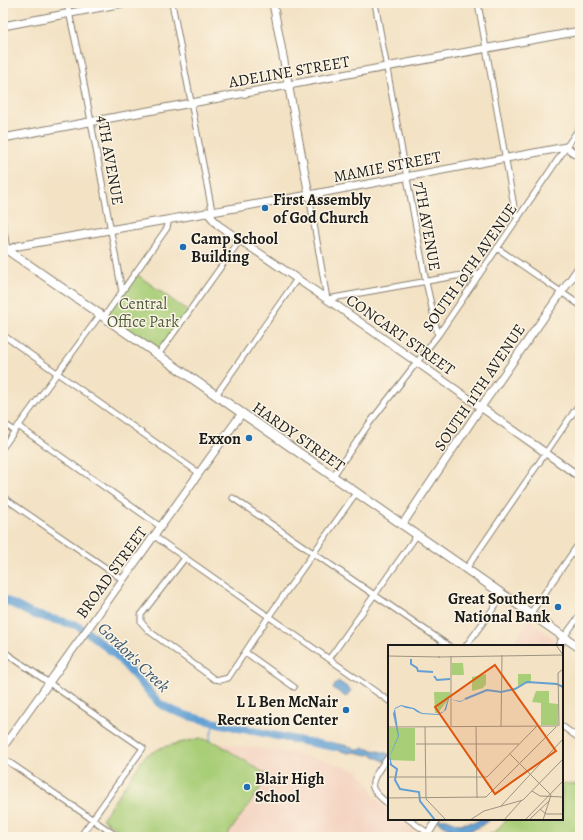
<svg xmlns="http://www.w3.org/2000/svg" width="583" height="840" viewBox="0 0 583 840" font-family="Alegreya,serif">
	<rect width="100%" height="100%" fill="#fcf5e5"/>
	<filter id="ink" filterUnits="userSpaceOnUse"><feTurbulence type="fractalNoise" baseFrequency=".025" numOctaves="2"/><feDisplacementMap in="SourceGraphic" scale="8" xChannelSelector="R" yChannelSelector="G"/><feConvolveMatrix kernelMatrix="1 2 1 2 8 2 1 2 1" color-interpolation-filters="sRGB"/></filter>
	<filter id="wash" filterUnits="userSpaceOnUse"><feTurbulence type="fractalNoise" baseFrequency=".012" numOctaves="4" result="noise"/><feDisplacementMap in="SourceGraphic" scale="16" xChannelSelector="R" yChannelSelector="G"/><feGaussianBlur stdDeviation="0.9" result="paint"/><feColorMatrix in="noise" values="0 0 0 0 0 0 0 0 0 0 0 0 0 0 0 0 0 1.4 0 .05"/><feComposite in="paint" operator="in"/></filter>
	<g filter="url(#wash)">
		<rect width="100%" height="100%" fill="#f3e2c4"/>
		<path fill="#f4d3c1" d="M529 620 553 637 555 642V646L511 645Z
			M200 738 217 743 281 751 324 760 358 771 367 780 374 795 389 811V819H400L421 835V837H129L102 819 145 756 163 747Z"/>
		<path fill="#a9ce78" stroke="#62754a" d="M135 273 189 312 158 355 104 317Z
			M200 738 217 743 269 776 226 837H129L102 819 145 756 163 747Z
			M562 783 580 785V837H480L495 832 507 819H562Z"/>
		<path fill="#64a0d4" stroke="#405e78" d="M338 681 351 690 346 697 333 688Z
			M328 742 353 747 352 748 360 750 364 748 386 753 389 754V764L371 754 368 755 354 752 349 753 329 748 325 745Z
			M435 819H447L459 824 476 822 479 819H490C472 835 453 836 435 819Z"/>
		<g fill="none" stroke-linecap="round" stroke-linejoin="round">
			<path stroke="#64a0d4" stroke-width="1.5" d="M210 740 213 726V721"/>
			<path stroke="#64a0d4" stroke-width="8" d="M3 599 32 614 76 625 87 632 115 654 159 703C181 717 209 721 235 727 268 734 302 742 335 747"/>
		</g>
	</g>
	<g filter="url(#ink)">
		<g fill="none" stroke-linecap="round" stroke-linejoin="round">
			<g stroke="#887f70" stroke-width="7">
				<path id="street" d="M67 3 81 67 122 292
					M172 3 212 211
					M375 3 426 282 438 335
					M478 3 515 212 518 219
					M309 195 327 299 467 274H479
					M3 224 7 250
					M497 248 580 305
					M104 317 167 228 169 219
					M3 335 199 473
					M158 355 240 240
					M216 395 297 279
					M3 423 15 431
					M18 426 161 527
					M3 447 100 315
					M333 476 368 425 438 335 580 127
					M3 497 122 579
					M233 498 449 646
					M154 536 389 701
					M185 558 141 615V622L149 631 214 679 220 680 228 678 269 616 356 493
					M466 569 580 403
					M530 614 580 542
					M564 637 580 615
					M466 646 503 595
					M3 651 143 748 80 837
					M245 652 294 687
					M329 659 417 535
					M562 726 580 739
					M389 756C384 763 370 779 373 788 375 794 384 800 389 805
					M3 758 118 837
					M408 819 428 833"/>
			</g>
			<g stroke="#887f70" stroke-width="9">
				<path id="secondary" d="M273 3 309 195
					M3 26 123 3
					M3 138 580 31
					M207 212 218 225 337 306 580 477
					M7 250 18 246 309 195 566 147 580 157
					M402 525 481 407 580 266
					M559 646 564 637
					M3 747 242 413
					M426 837 437 819"/>
			</g>
			<g stroke="#887f70" stroke-width="10">
				<path id="primary" d="M3 247 580 648"/>
			</g>
			<use href="#street" stroke="#fff" stroke-width="5"/>
			<use href="#secondary" stroke="#fff" stroke-width="7"/>
			<use href="#primary" stroke="#fff" stroke-width="8"/>
		</g>
	</g>
	<g fill="#1f6fb2" stroke="#fcf5e5" stroke-width="1.5">
		<circle cx="265" cy="208" r="4"/>
		<circle cx="183" cy="247" r="4"/>
		<circle cx="249" cy="438" r="4"/>
		<circle cx="558" cy="607" r="4"/>
		<circle cx="346" cy="710" r="4"/>
		<circle cx="247" cy="787" r="4"/>
	</g>
	<g text-anchor="middle" stroke-width="3" stroke-linejoin="round" paint-order="stroke">
		<g font-size="16" fill="#1c1c1c" stroke="#fcf5e5">
			<text transform="translate(289 71) rotate(-10)" y="6">ADELINE STREET</text>
			<text transform="translate(111 160) rotate(80)" y="6">4TH AVENUE</text>
			<text transform="translate(387 166) rotate(-11)" y="6">MAMIE STREET</text>
			<text transform="translate(428 226) rotate(80)" y="6">7TH AVENUE</text>
			<text transform="translate(469 267) rotate(-55)" y="6">SOUTH 10TH AVENUE</text>
			<text transform="translate(401 334) rotate(35)" y="6">CONCART STREET</text>
			<text transform="translate(479 387) rotate(-56)" y="6">SOUTH 11TH AVENUE</text>
			<text transform="translate(299 436) rotate(35)" y="6">HARDY STREET</text>
			<text transform="translate(111 572) rotate(-54)" y="6">BROAD STREET</text>
		</g>
		<g font-size="16" font-weight="bold" fill="#1c1c1c" stroke="#fcf5e5" text-anchor="start">
			<text x="273" y="205">First Assembly<tspan x="273" dy="18">of God Church</tspan></text>
			<text x="191" y="244">Camp School<tspan x="191" dy="18">Building</tspan></text>
			<text x="241" y="444" text-anchor="end">Exxon</text>
			<text x="550" y="604" text-anchor="end">Great Southern<tspan x="550" dy="18">National Bank</tspan></text>
			<text x="338" y="707" text-anchor="end">L L Ben McNair<tspan x="338" dy="18">Recreation Center</tspan></text>
			<text x="255" y="784">Blair High<tspan x="255" dy="18">School</tspan></text>
		</g>
		<g font-size="16" fill="#4d5a3c" stroke="#fcf5e5">
			<text x="143" y="309">Central<tspan x="143" dy="18">Office Park</tspan></text>
		</g>
		<g font-size="17" font-style="italic" fill="#3c576f" stroke="#fcf5e5">
			<text transform="translate(134 657) rotate(44)" y="6">Gordon's Creek</text>
		</g>
	</g>
	<g transform="translate(388 645)">
		<rect width="175" height="175" fill="#f3e2c4"/>
		<path d="M64 18H75L76 30H64ZM98 29V39L95 43 84 46V32ZM130 29H143V37L130 41ZM148 46H161V58L170 59V80H153V58L144 57ZM46 47H62V52L50 68H47ZM0 83H27V116L0 115Z" fill="#a9ce78"/>
		<path d="M80 53 72 57 61 54 58 65 54 68 50 70 34 69 29 67 25 64 18 63 13 61 7 64 11 91 2 111 4 120H2V110L10 91 5 69 7 63 13 60 26 63 34 68 50 69 56 66 60 54 72 56Z" fill="#64a0d4"/>
		<path fill="none" stroke="#64a0d4" stroke-width="2" d="M23 14V19L29 23 30 26 45 27M46 31 49 35 62 34M77 54 99 45 113 47 127 44 139 37 169 39 175 42M2 119 9 124 7 135 12 144 31 147 32 156 47 175"/>
		<path fill="none" stroke="#9d9381" stroke-width="1" d="M168 0 175 10M0 11 52 12M63 11V81M50 12 175 10M113 81 114 10M171 81 170 28 175 24M0 82 170 81M37 82 38 154 58 175M88 82 89 153M28 99H131M122 109 163 150 155 175M0 132H99L149 81M144 146 152 151 175 152M0 153 98 152 168 82M113 161 175 94M152 164 158 169H175M82 175 96 166 135 155 175 114M116 175 133 156M137 175 175 136M141 175 162 155"/>
		<path fill="#de560d" fill-opacity="0.15" stroke="#de560d" stroke-width="2" d="M107 20 168 106 107 149 47 62Z"/>
		<rect width="175" height="175" fill="none" stroke="#1c1c1c" stroke-width="2"/>
	</g>
	<rect width="583" height="840" fill="none" stroke="#fcf5e5" stroke-width="16"/>
</svg>
